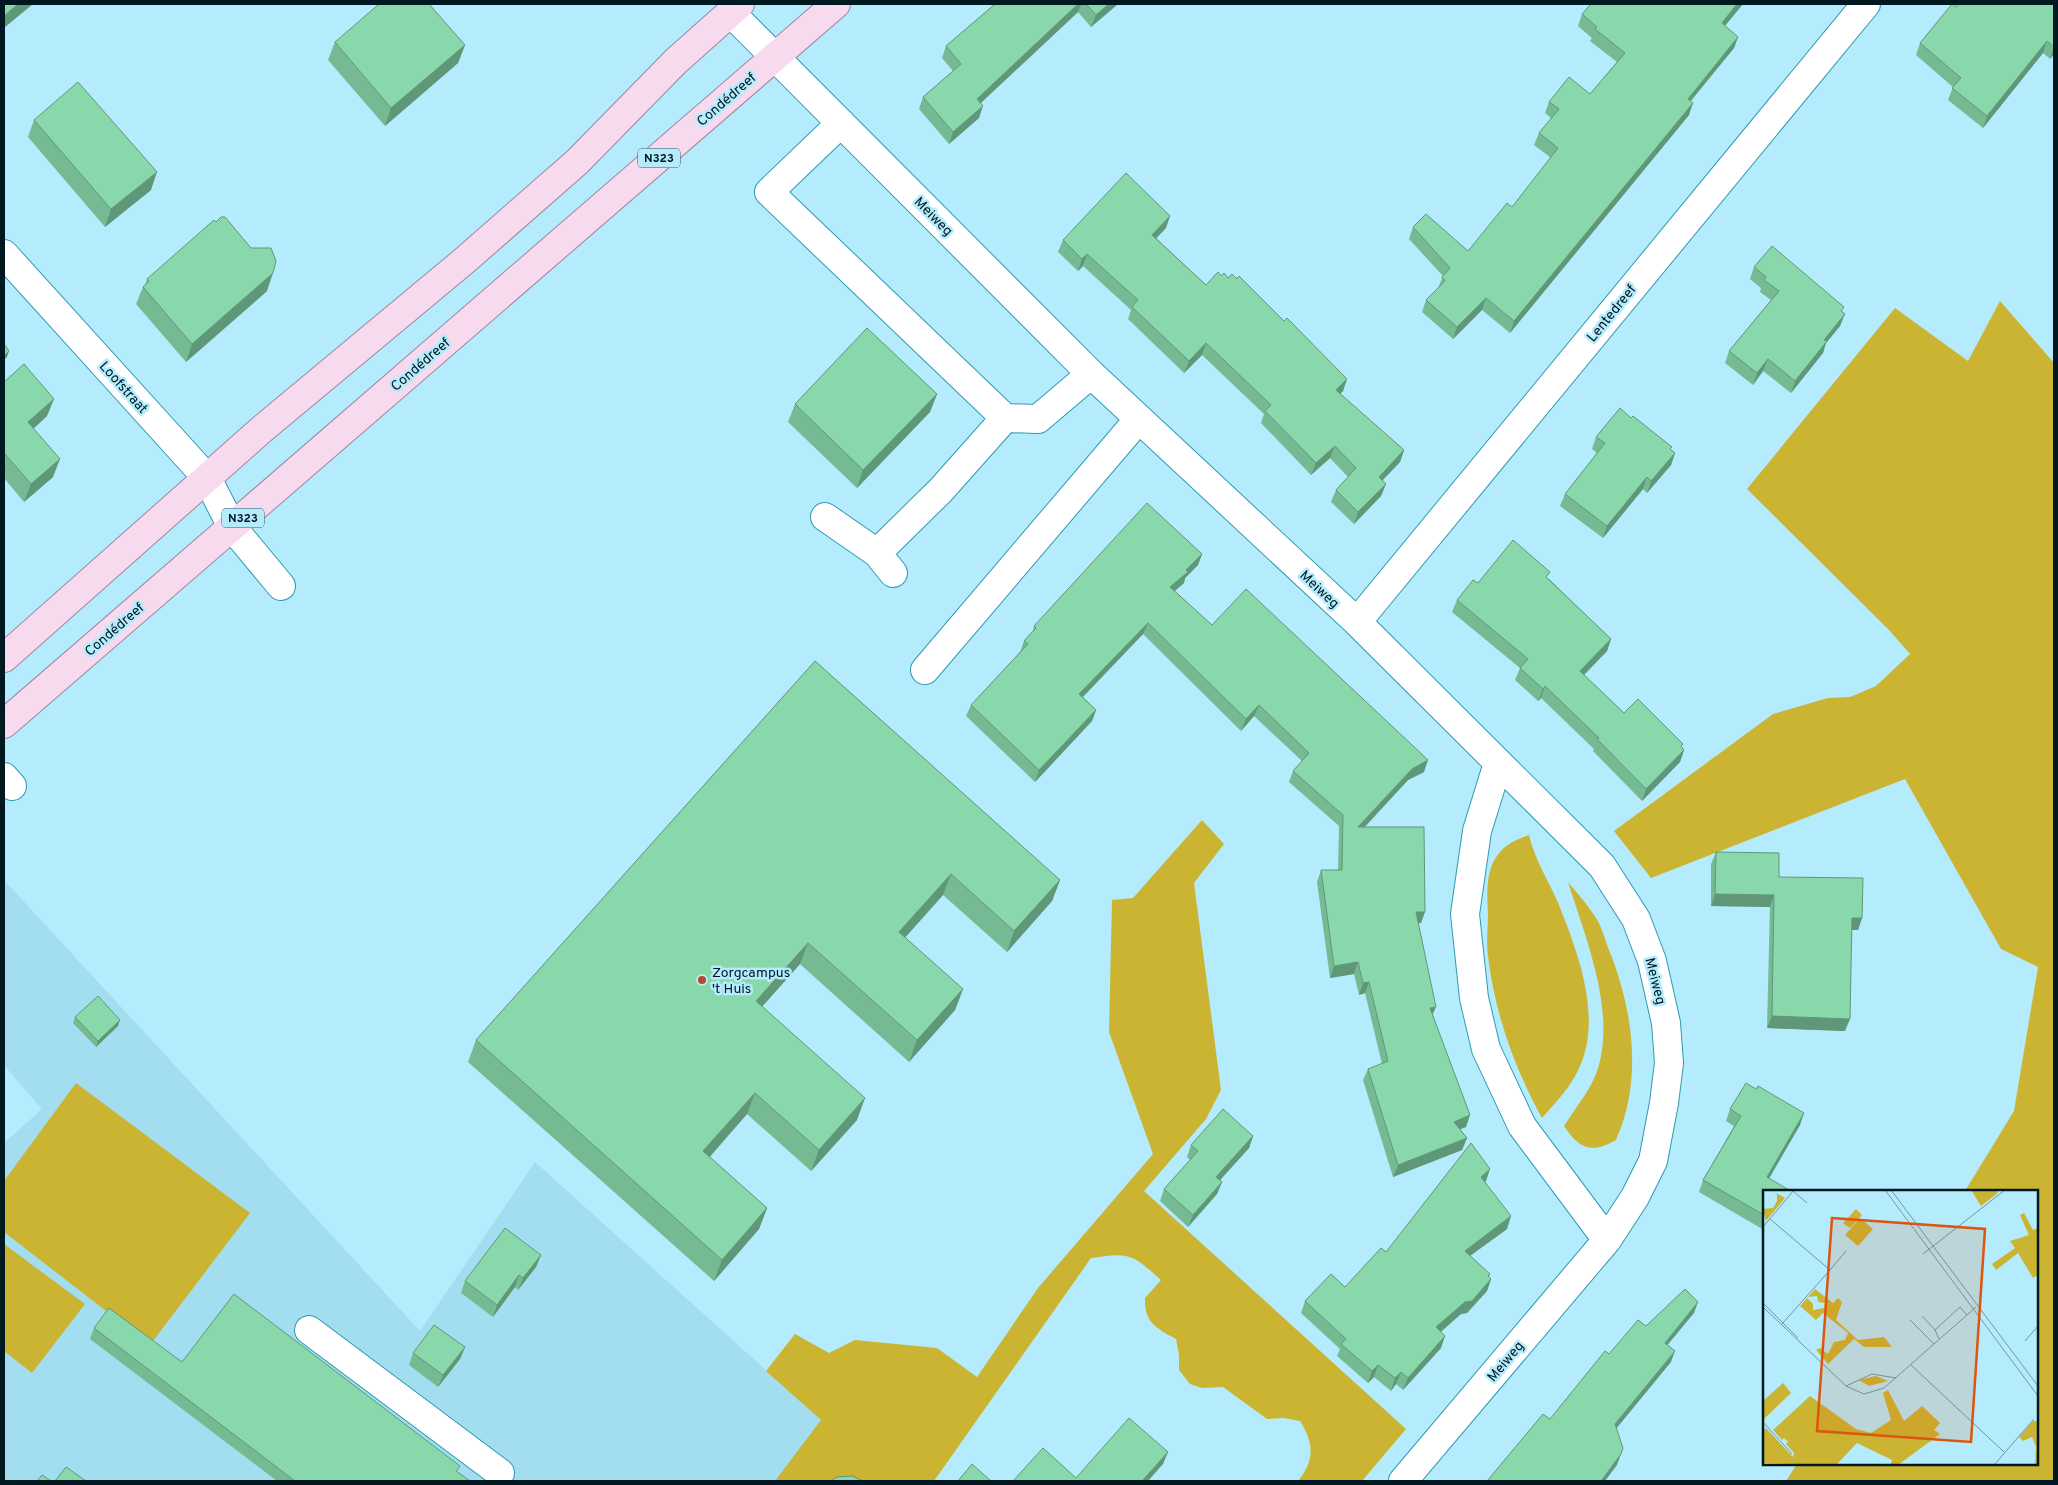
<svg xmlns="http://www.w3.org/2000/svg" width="2058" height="1485" viewBox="0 0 2058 1485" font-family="Overpass,sans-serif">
	<rect width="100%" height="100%" fill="#b5ecfd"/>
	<path fill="#a2def0" d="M4 880 420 1331 535 1162 889 1481H4V1143L42 1109 4 1065Z"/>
	<path fill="#cbb432" d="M2000 301 2054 363V1481H1786L1797 1464H2037V1191H1965L2014 1111 2038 967 2001 949 1905 779 1651 878 1614 831 1773 714 1828 698 1850 697 1876 686 1910 654 1889 630 1747 489 1895 308 1968 361Z
		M1202 820 1224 844 1194 883 1221 1090 1206 1119 1144 1191 1406 1429 1362 1481H1298C1315 1460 1314 1443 1300 1421L1284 1418 1267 1419 1223 1387 1202 1388 1190 1384 1179 1370V1355L1176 1339C1156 1328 1144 1322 1145 1298L1161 1280C1132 1254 1130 1252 1091 1258L934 1481H775L821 1420 766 1371 795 1334 829 1353 855 1340 937 1348 977 1377 1038 1288 1153 1154 1109 1032 1112 900 1133 898Z
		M1529 835C1535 861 1549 881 1559 905 1578 953 1602 1016 1580 1066 1572 1086 1556 1102 1542 1118 1514 1067 1495 1014 1488 956 1486 943 1488 928 1488 914 1487 893 1485 869 1500 852 1508 843 1518 839 1529 835Z
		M1568 882C1577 893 1588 905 1596 918 1602 927 1605 940 1609 950 1633 1009 1643 1080 1616 1140 1592 1154 1579 1149 1564 1126 1574 1110 1589 1092 1596 1074 1618 1015 1586 939 1568 882Z
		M76 1083 250 1213 150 1345 4 1232V1181Z
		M4 1244 85 1304 32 1373 4 1351Z"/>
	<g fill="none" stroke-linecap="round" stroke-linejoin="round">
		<g stroke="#2f99b3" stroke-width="30">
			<path id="minor" d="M730 12 1091 374 1357 622 1602 866 1636 919 1652 961 1666 1023 1669 1063 1664 1103 1653 1161 1635 1197 1607 1240 1403 1481
				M841 123 769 192 1005 418 1038 419 1091 374
				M4 254 207 478 232 527 281 586
				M825 517 877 553 893 573
				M877 553 941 490 1005 418
				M1357 622 1866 4
				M925 670 1138 420
				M1498 763 1477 831 1465 914 1474 998 1486 1049 1522 1126 1607 1240
				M4 777 12 786
				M309 1330 500 1473"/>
		</g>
		<g stroke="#9d879f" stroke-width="30">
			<path id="major" d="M4 658 261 430 464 261 577 162 676 61 740 4
				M4 724 836 4"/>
		</g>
		<use href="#minor" stroke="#fff" stroke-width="28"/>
		<use href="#major" stroke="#f7daee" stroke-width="28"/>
	</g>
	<path fill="#76ba93" d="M995 4H1118L1091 27 1078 12 981 103 979 118 949 144 919 109 923 97 953 71 942 58 946 46Z
		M1591 4H1743L1725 26 1738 37 1734 48 1691 101 1689 115 1510 333 1482 310 1453 339 1422 312 1426 300 1438 288 1443 276 1409 239 1413 227 1468 251 1512 207 1551 158 1534 145 1539 133 1551 118 1545 113 1549 102 1590 94 1617 62 1590 41 1592 38 1578 26 1582 14Z
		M2054 4V54L2050 59 2043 53 1983 128 1948 100 1953 87 1916 55 1920 43 1956 7Z
		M335 42 465 45 458 63 385 126 328 60Z
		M34 120 151 190 105 227 28 137Z
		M1166 228 1156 238 1206 285 1221 276 1228 278 1237 279 1284 321 1347 379 1343 391 1340 394 1404 450 1400 462 1382 481 1386 484 1381 496 1354 524 1331 502 1336 490 1348 477 1330 458 1311 475 1261 423 1264 414 1202 355 1184 373 1128 319 1131 310 1083 266 1078 271 1058 252 1063 240Z
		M1754 267 1842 312 1840 326 1826 343 1823 353 1791 393 1763 371 1753 385 1725 363 1729 351 1771 300 1760 292 1761 288 1750 279Z
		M147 279 267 291 186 362 136 304 143 287 145 285Z
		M4 382 47 416 33 429 53 477 24 502 4 478Z
		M937 394 930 412 857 488 788 422 795 404Z
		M1631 418 1675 453 1671 465 1647 493 1643 489 1603 538 1560 506 1565 494 1597 453 1592 449 1596 437Z
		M1202 554 1198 565 1185 578 1184 583 1175 591 1212 625 1424 772 1408 780 1365 827 1421 923H1418L1433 1015 1466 1127 1460 1129 1467 1138 1462 1150 1393 1177 1363 1080 1368 1069 1382 1064 1365 993 1359 995 1354 974 1330 978 1317 882 1321 870H1338L1339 826 1289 782 1293 771 1302 761 1254 716 1241 731 1143 634 1083 697 1096 710 1092 721 1035 782 966 716 971 705 1020 652 1024 641 1033 631 1034 626Z
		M1548 578 1611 639 1607 651 1584 675 1624 713 1682 747 1684 750 1680 762 1642 801 1593 751 1594 749 1541 698 1538 701 1515 680 1520 668 1452 612 1457 600 1478 583Z
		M815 661 1060 880 1052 901 1007 952 943 895 905 938 963 989 955 1010 909 1062 800 964 762 1007 857 1120 811 1171 747 1114 710 1157 767 1208 759 1229 714 1281 468 1062 476 1040Z
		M1716 852 1779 877 1862 918 1858 930H1852L1845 1031 1767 1028 1770 907 1711 906V864Z
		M75 1017 118 1026 96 1047 73 1023Z
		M1730 1109 1800 1125 1769 1178 1764 1191V1230L1699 1192 1703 1180 1734 1126 1726 1121Z
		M1253 1136 1249 1148 1220 1180 1222 1182 1217 1194 1188 1227 1160 1201 1164 1189 1190 1160 1187 1157 1191 1145Z
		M1486 1181 1485 1182 1507 1229 1470 1256 1491 1279 1487 1291 1467 1313 1461 1314 1441 1332V1348L1403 1390 1396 1384 1391 1391 1374 1377 1368 1383 1337 1356 1340 1349 1301 1313 1305 1301 1345 1287 1386 1252Z
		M541 1255 536 1267 518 1290 515 1287 493 1317 461 1293 465 1281Z
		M94 1328 182 1362 457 1472 470 1481H277L90 1339Z
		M465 1347 460 1359 438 1387 409 1365 413 1353Z"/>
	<path fill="#609778" d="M18 4H33L4 28V16Z
		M1078 4H1081L1078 12 972 111 977 99Z
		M1109 4H1118L1091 27 1096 15Z
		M1737 4H1743L1717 35 1722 23Z
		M1738 37 1734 48 1683 110 1688 99Z
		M2047 41 2043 53 1983 128 1987 116Z
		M465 45 458 63 385 126 391 108Z
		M2054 47V54L2050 59Z
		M1693 103 1689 115 1510 333 1514 321Z
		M983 106 979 118 949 144 953 132Z
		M157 172 151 190 105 227 111 209Z
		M1170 216 1166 228 1148 247 1152 235Z
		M1087 254 1083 266 1078 271 1082 259Z
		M273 273 267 291 186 362 192 344Z
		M1486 298 1482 310 1453 339 1457 327Z
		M1845 314 1840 326 1826 343 1823 353 1791 393 1795 381 1824 340Z
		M1206 343 1202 355 1184 373 1189 361Z
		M9 351 7 357 4 360V356Z
		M1768 359 1763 371 1753 385 1757 373Z
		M1347 379 1343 391 1332 402 1336 390Z
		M937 394 930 412 857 488 863 470Z
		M54 399 47 416 21 440 28 422Z
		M1335 446 1330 458 1311 475 1316 463Z
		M1404 450 1400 462 1374 489 1379 477Z
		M1675 453 1671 465 1647 493 1651 481Z
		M60 459 53 477 24 502 31 484Z
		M1647 477 1643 489 1603 538 1607 526Z
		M1386 484 1381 496 1354 524 1358 512Z
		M1202 554 1198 565 1185 578 1184 583 1166 598 1170 587Z
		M1148 623 1143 634 1075 705 1079 694Z
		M1611 639 1607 651 1576 683 1580 671Z
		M1545 686 1541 698 1538 701 1543 689Z
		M1259 705 1254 716 1241 731 1246 719Z
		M1096 710 1092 721 1035 782 1039 770Z
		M1684 750 1680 762 1642 801 1646 789Z
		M1428 760 1424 772 1408 780 1354 838 1358 827 1412 769Z
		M951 874 943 895 891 953 899 932Z
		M1060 880 1052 901 1007 952 1014 931Z
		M1715 894 1774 895 1770 907 1711 906Z
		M1416 912H1425L1421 923H1412Z
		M1852 918H1862L1858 930H1848Z
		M808 943 800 964 748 1022 756 1001Z
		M1358 962 1354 974 1330 978 1334 966Z
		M1369 982 1365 993 1359 995 1363 983Z
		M963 989 955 1010 909 1062 917 1040Z
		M1436 1007 1431 1018 1430 1008Z
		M1772 1016 1850 1019 1845 1031 1767 1028Z
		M120 1020 118 1026 96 1047 98 1041Z
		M755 1093 747 1114 696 1172 703 1151Z
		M865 1098 857 1120 811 1171 819 1150Z
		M1804 1113 1800 1125 1763 1189 1767 1177Z
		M1470 1115 1466 1127 1450 1133 1454 1122Z
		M1253 1136 1249 1148 1212 1189 1216 1177Z
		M1467 1138 1462 1150 1393 1177 1398 1165Z
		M1490 1169 1486 1181 1476 1189 1481 1177Z
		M1222 1182 1217 1194 1188 1227 1193 1215Z
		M767 1208 759 1229 714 1281 722 1260Z
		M1511 1216 1507 1229 1460 1263 1465 1251Z
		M541 1255 536 1267 518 1290 523 1278Z
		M1490 1274 1486 1285 1491 1279 1487 1291 1467 1313 1461 1314 1432 1339 1436 1327Z
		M519 1275 515 1287 493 1317 497 1305Z
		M1698 1302 1694 1313 1660 1354 1665 1343Z
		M1445 1336 1441 1348 1403 1390 1408 1378Z
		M465 1347 460 1359 438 1387 443 1375Z
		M1675 1351 1671 1362 1611 1435 1615 1424Z
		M1378 1365 1374 1377 1368 1383 1372 1371Z
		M1401 1372 1396 1384 1391 1391 1395 1378Z
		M1168 1452 1163 1464 1148 1481H1142Z
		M1621 1454 1617 1465 1605 1481H1601Z"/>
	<path fill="#89d8ab" stroke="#609778" d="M4 4H18L4 16Z
		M379 4H429L465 45 391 108 335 42Z
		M995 4H1078L977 99 983 106 953 132 923 97 961 64 946 46Z
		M1086 4H1109L1096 15Z
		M1591 4H1737L1722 23 1738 37 1688 99 1693 103 1514 321 1486 298 1457 327 1426 300 1445 281 1442 277 1450 268 1413 227 1426 214 1468 251 1507 203 1512 207 1558 148 1539 133 1559 109 1549 102 1569 77 1590 94 1625 53 1595 29 1597 27 1582 14Z
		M1952 4 1956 7 1958 4H2054V47L2047 41 1987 116 1952 88 1961 78 1920 43Z
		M78 82 157 172 111 209 34 120Z
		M1126 173 1170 216 1152 235 1206 285 1218 272 1221 276 1224 273 1228 278 1232 274 1237 279 1239 276 1284 321 1287 318 1347 379 1336 390 1404 450 1379 477 1386 484 1358 512 1336 490 1356 468 1335 446 1316 463 1265 411 1271 405 1206 343 1189 361 1132 307 1138 300 1087 254 1082 259 1063 240Z
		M221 217H225L251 248H271L276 261 273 273 192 344 143 287 149 281 147 279 214 220 216 222Z
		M1772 246 1844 307 1841 311 1845 314 1824 340 1827 341 1795 381 1768 359 1757 373 1729 351 1779 291 1764 280 1766 277 1754 267Z
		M867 328 937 394 863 470 795 404Z
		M4 344 9 351 4 356Z
		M24 364 54 399 28 422 60 459 31 484 4 453V382Z
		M1620 408 1631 418 1633 416 1672 447 1670 449 1675 453 1651 481 1647 477 1607 526 1565 494 1605 443 1596 437Z
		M1147 503 1202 554 1186 570 1188 572 1170 587 1212 625 1246 589 1428 760 1412 769 1358 827H1424L1425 912H1416L1436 1007 1430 1008 1470 1115 1454 1122 1467 1138 1398 1165 1368 1069 1388 1061 1369 982 1363 983 1358 962 1334 966 1321 870H1342L1343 815 1293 771 1309 753 1259 705 1246 719 1148 623 1079 694 1096 710 1039 770 971 705 1028 644 1024 641 1036 628 1034 626Z
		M1513 540 1550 572 1546 577 1611 639 1580 671 1624 713 1638 699 1683 744 1681 746 1684 750 1646 789 1597 739 1599 738 1545 686 1543 689 1520 668 1528 659 1457 600 1473 580 1478 583Z
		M815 661 1060 880 1014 931 951 874 899 932 963 989 917 1040 808 943 756 1001 865 1098 819 1150 755 1093 703 1151 767 1208 722 1260 476 1040Z
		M1716 852 1779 853V877L1863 878 1862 918H1852L1850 1019 1772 1016 1774 895 1715 894Z
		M98 996 120 1020 98 1041 75 1017Z
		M1746 1083 1756 1089 1758 1086 1804 1113 1767 1177 1789 1190 1788 1191H1764V1215L1703 1180 1741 1116 1730 1109Z
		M1223 1109 1253 1136 1216 1177 1222 1182 1193 1215 1164 1189 1198 1151 1191 1145Z
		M1471 1143 1490 1169 1481 1177 1511 1216 1465 1251 1490 1274 1488 1276 1491 1279 1472 1301 1465 1302 1436 1327 1445 1336 1408 1378 1401 1372 1395 1378 1378 1365 1372 1371 1341 1344 1346 1339 1305 1301 1331 1274 1345 1287 1381 1248 1386 1252Z
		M505 1228 541 1255 523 1278 519 1275 497 1305 465 1281Z
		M1685 1289 1698 1302 1665 1343 1675 1351 1615 1424 1623 1448 1621 1454 1601 1481H1602H1487L1543 1414 1550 1419 1605 1351 1609 1354 1638 1320 1646 1326Z
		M234 1294 460 1466 456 1471 470 1481H295L94 1328 109 1308 182 1362Z
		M434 1325 465 1347 443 1375 413 1353Z
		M1129 1418 1168 1452 1142 1481H1013L1043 1448 1076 1478Z
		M972 1464 991 1481H958Z
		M66 1467 86 1481H55Z
		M42 1475 51 1481H37Z
		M852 1476 863 1481H830L837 1477Z"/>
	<circle fill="#b44c29" stroke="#b5ecfd" stroke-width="2" cx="702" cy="980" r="5"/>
	<g text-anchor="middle" stroke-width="5" stroke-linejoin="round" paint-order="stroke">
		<g fill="#b5ecfd" stroke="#365863" stroke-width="1">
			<rect x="638" y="148.5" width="42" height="19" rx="4"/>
			<rect x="222" y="508.5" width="42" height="19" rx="4"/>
		</g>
		<g font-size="12" font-weight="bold" fill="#001921">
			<text x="659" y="162">N323</text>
			<text x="243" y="522">N323</text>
		</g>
		<g font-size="14" fill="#001921" stroke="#b5ecfd">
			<text transform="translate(726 99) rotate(-41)" y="5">Condédreef</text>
			<text transform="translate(934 216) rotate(45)" y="5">Meiweg</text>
			<text transform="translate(1611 313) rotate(-51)" y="5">Lentedreef</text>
			<text transform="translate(420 364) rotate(-41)" y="5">Condédreef</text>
			<text transform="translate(124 387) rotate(48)" y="5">Loofstraat</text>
			<text transform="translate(1320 589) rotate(43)" y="5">Meiweg</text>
			<text transform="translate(114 629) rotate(-41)" y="5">Condédreef</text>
			<text transform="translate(1656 981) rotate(76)" y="5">Meiweg</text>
			<text transform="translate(1505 1361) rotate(-50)" y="5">Meiweg</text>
		</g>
		<g font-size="14" fill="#001921" stroke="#b5ecfd" text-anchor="start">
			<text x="712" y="977">Zorgcampus<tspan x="712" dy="16">'t Huis</tspan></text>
		</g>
	</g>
	<g transform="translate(1763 1190)">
		<rect width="275" height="275" fill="#b5ecfd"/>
		<path d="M8 0 22 8 3 31 0 19 10 18 14 11V4ZM208 0H233L235 3 218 16ZM93 19 99 25 87 38 80 33ZM261 23 270 40 275 38V85L270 88 255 63 233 80 229 74 252 58 247 51 266 45 257 25ZM97 28 110 39 95 56 82 45ZM52 99 70 113 75 108 79 112 73 130 95 150 121 147 129 157H101L91 149 65 174 53 160 57 158 65 164 71 152 82 150 85 143 60 123 53 130 37 116 44 108 50 114V120L61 118 62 113 55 112 54 106 45 107ZM113 186 125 191 106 196 96 190ZM20 193 28 203 0 230V211ZM125 200 141 231 159 216 177 233 171 240 177 244 135 275H127L129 270 94 253 73 275 0 273V241L3 238 30 267 31 263 23 254 25 252 21 248 19 250 10 240 47 206 93 239 108 243 128 230 120 203ZM270 231H275V275H272L273 257 269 247 260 251 256 247Z" fill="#cbb432"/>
		<path fill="none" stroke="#6d98a5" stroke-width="1" d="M122 0 275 206M128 0 275 196M30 1 44 13M7 29 67 80 18 135M0 37 31 0M160 64 242 0M67 80 83 61M0 113 35 148M0 117 83 196 101 204 121 198 213 117M159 126 172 140M147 130 171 154M176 149 172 140 197 117 204 125M262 151 275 136M148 175 241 262M83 196 109 184 133 188M0 232 29 264M231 275 271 229"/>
		<path fill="#dc560d" fill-opacity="0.15" stroke="#dc560d" stroke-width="2.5" d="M69 28 222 39 208 252 54 241Z"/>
		<rect width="275" height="275" fill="none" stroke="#001921" stroke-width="2.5"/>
	</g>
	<rect width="2058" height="1485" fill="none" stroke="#001921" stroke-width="10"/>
</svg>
